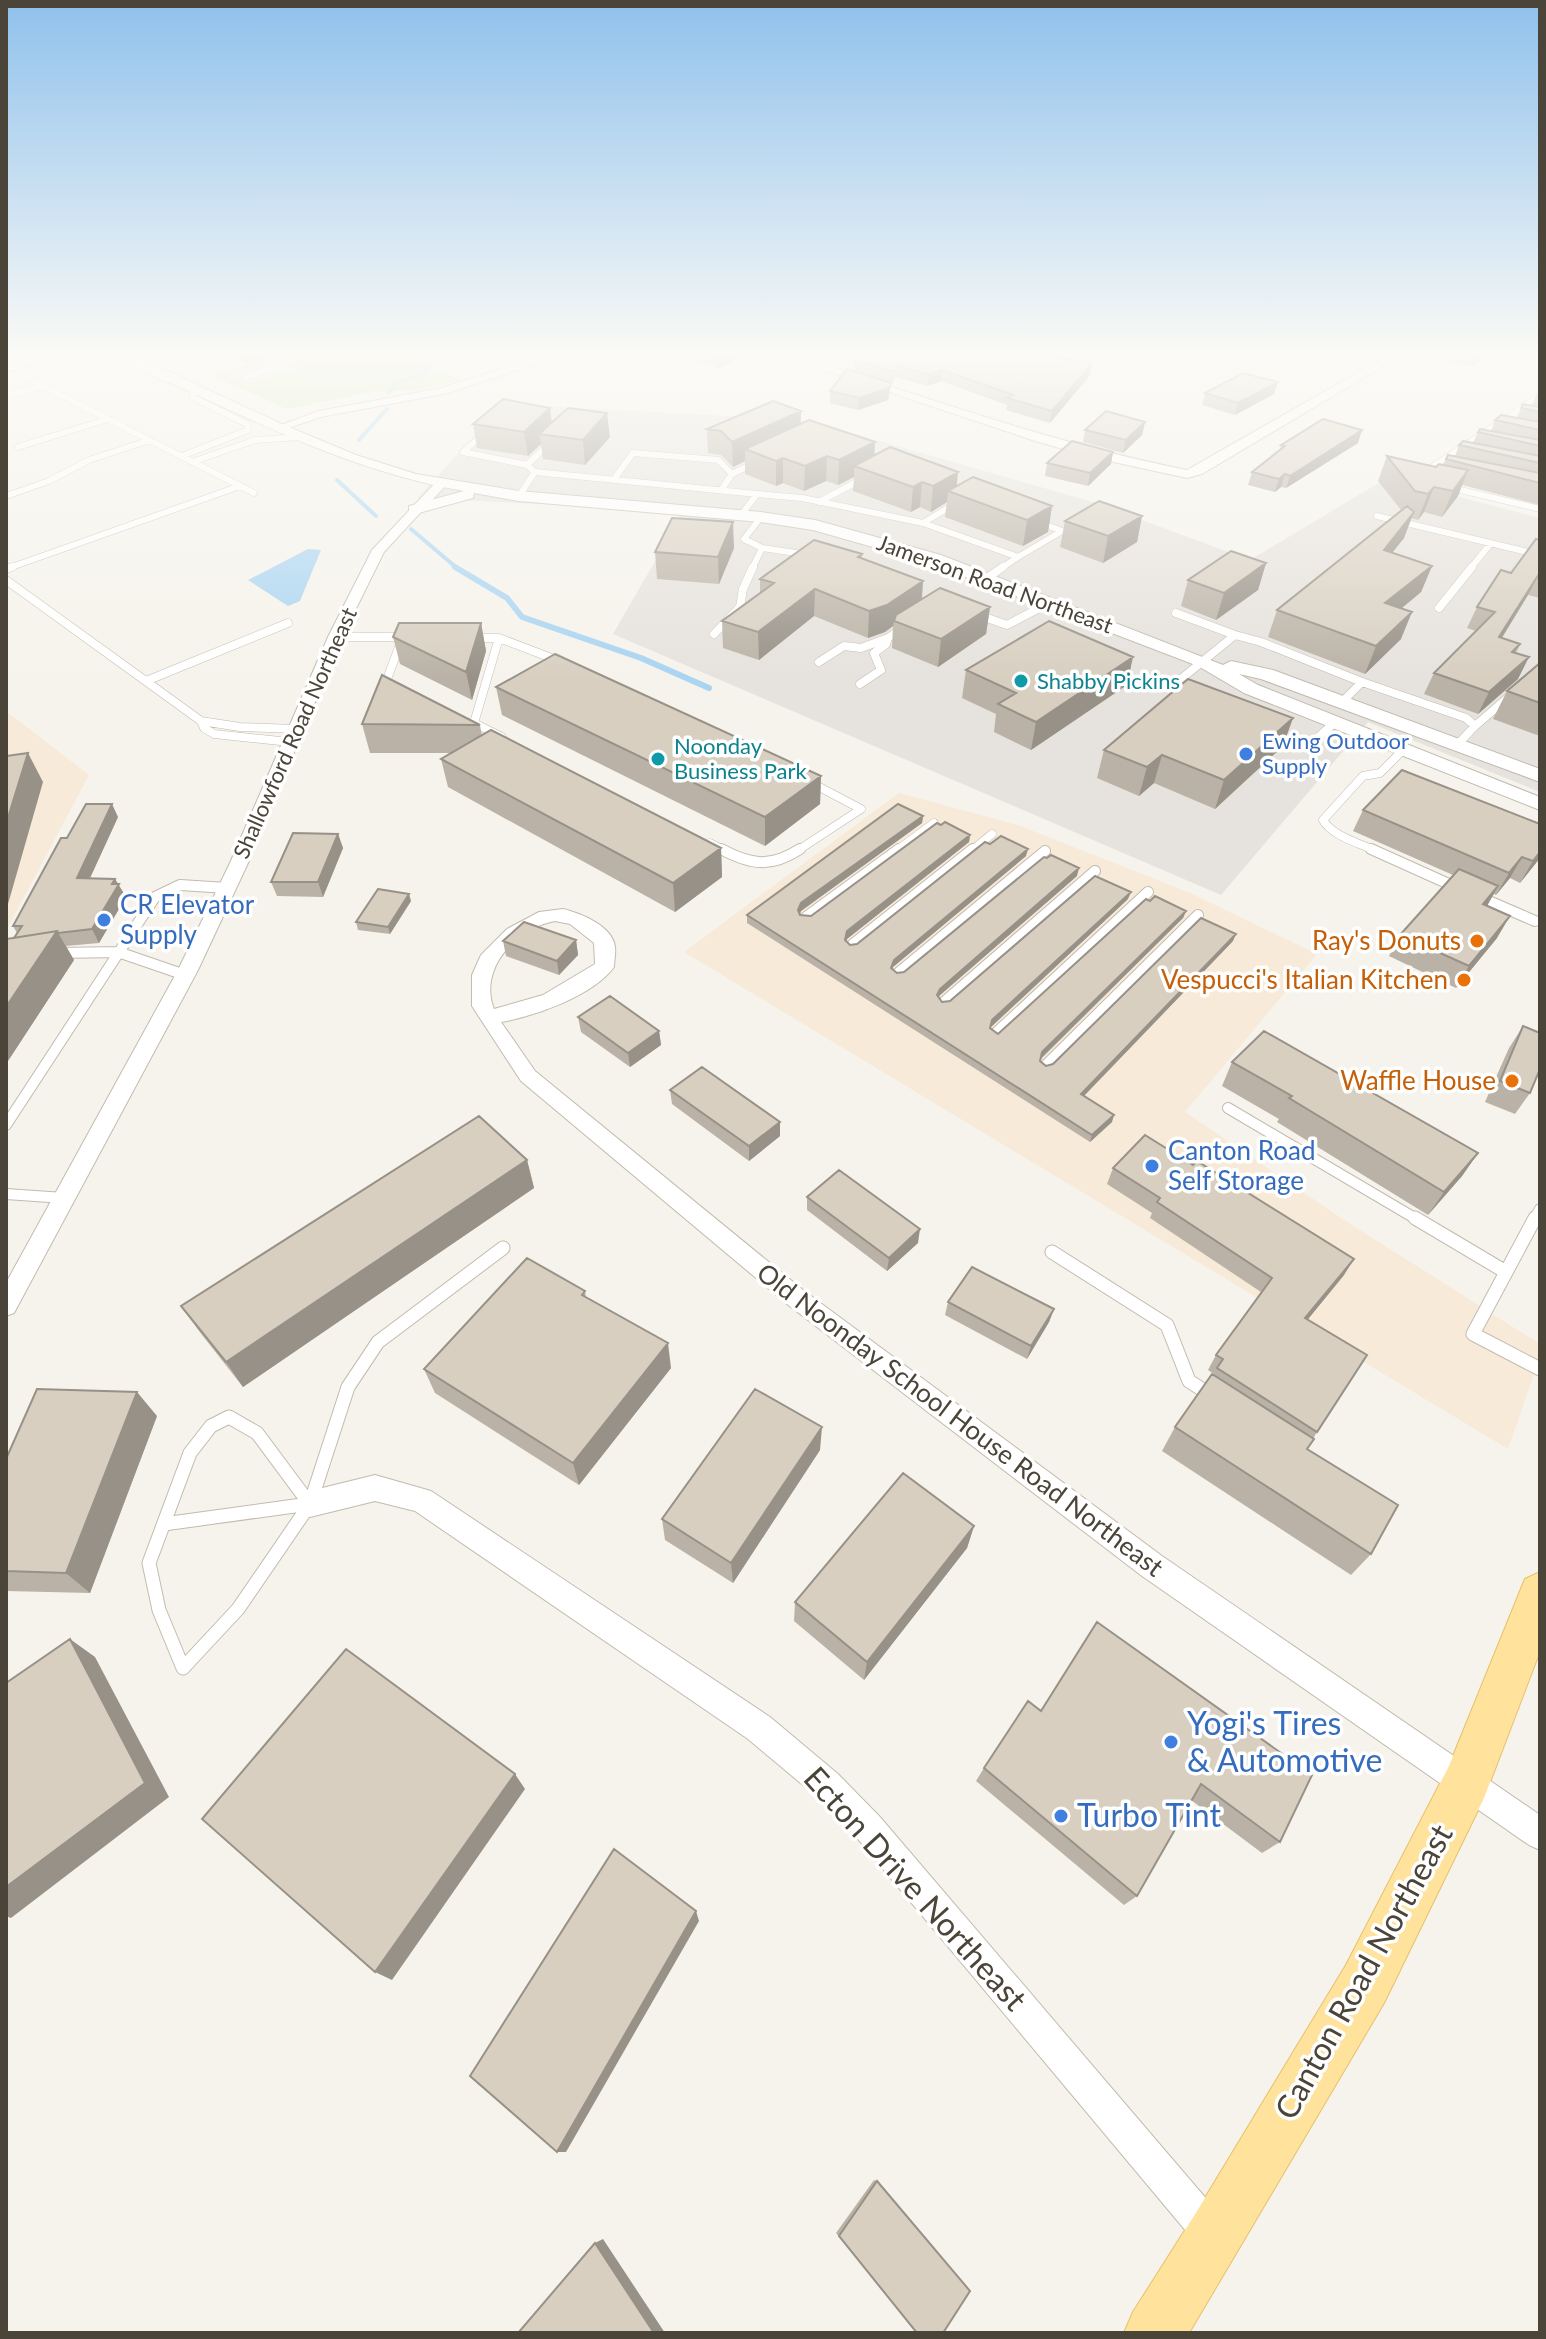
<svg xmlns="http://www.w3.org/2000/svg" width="1546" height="2339" viewBox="0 0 1546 2339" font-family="Lato,sans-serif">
	<rect width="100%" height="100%" fill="#f6f3ec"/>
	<path fill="#f7ead8" d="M6 711 89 775 6 931Z
		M899 793 1018 825 1190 893 1317 954 1185 1112 1344 1220 1540 1344V1357L1508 1449 684 952Z"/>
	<path fill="#e6e2dd" d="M503 404 806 420 1093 502 1250 560 1387 478 1540 518V792L1368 722 1221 895 613 634 684 511 418 498Z"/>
	<path fill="#d2eab5" d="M288 353H322L349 363 382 353H394L461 380 418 390 371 392 287 409 213 376Z"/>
	<path fill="#e5e3e0" d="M277 359 300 368 244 386 222 376Z"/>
	<path fill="#a9d4f2" d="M308 549 321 550 300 601 288 606 248 580Z"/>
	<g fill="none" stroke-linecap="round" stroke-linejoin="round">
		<path stroke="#a9d4f2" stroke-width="4" d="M389 392 395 384 426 373 435 353
			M359 440 387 409
			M337 480 376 516
			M411 529 458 569"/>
		<path stroke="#a9d4f2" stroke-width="6" d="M455 567 507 598 522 617 641 658 709 688"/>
		<g stroke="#c2bbae" stroke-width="7">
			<path id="service-far3" d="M23 376 254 493
				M246 377 290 362 298 353
				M1540 395 1510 416 1540 423
				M6 396 42 386
				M486 432 463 452 527 465 535 472 757 494 742 514
				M18 447 108 419
				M182 456 248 430 247 424 192 397 195 389
				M192 462 255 440 301 437
				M527 465 551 442
				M1423 473 1510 416
				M614 479 633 453 718 460 732 474
				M1448 487 1540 509
				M722 489 732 474 756 462
				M757 494 802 498 923 523 1018 557 1000 569
				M6 496 49 481 89 460 150 440
				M519 496 535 472
				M819 502 864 478
				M1377 516 1540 555
				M923 523 958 502
				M762 548 809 555
				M1018 557 1062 531 1036 521
				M6 569 240 486
				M752 569 762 548 744 539 761 517
				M1470 569 1491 543"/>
		</g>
		<g stroke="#c2bbae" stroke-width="9">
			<path id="service-far2" d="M6 569 12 567
				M987 578 1003 567
				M6 580 201 721 204 728 214 734 290 742
				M1439 608 1472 567
				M1176 613 1235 635
				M976 614 1007 625 1051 602
				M714 634 740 607 743 589 753 567
				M335 637H407
				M472 638H499L562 662
				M499 638 474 723 502 737
				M819 662 844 646 861 648 888 638 903 628
				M146 681 288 623
				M1362 682 1466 718 1475 726 1457 745
				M860 684 881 670 874 653 886 644 888 638
				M1171 687 1235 635 1261 642 1362 682 1342 702
				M383 690 402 639
				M201 721 240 727 296 729
				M1475 726 1511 695
				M1313 742 1334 723
				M710 843 725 851
				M797 851 861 809 808 781
				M896 851 934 823
				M971 851 992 834
				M1376 851C1359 843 1332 836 1323 820L1363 776 1380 773 1403 750"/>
		</g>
		<g stroke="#c2bbae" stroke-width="12">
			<path id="service-far1" d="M721 849C751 865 771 868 800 849
				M1371 849 1460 889
				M1475 895 1535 921
				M806 917 899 849
				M852 945 973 849
				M58 953 118 952 185 975
				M898 973 1045 851
				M944 1002 1095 871
				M996 1033 1148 892
				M1046 1065 1198 915
				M1228 1108 1418 1220
				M6 1125 155 897 180 885 227 888
				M6 1194 64 1198
				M1534 1220 1540 1209"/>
		</g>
		<g stroke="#c2bbae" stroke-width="15">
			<path id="service" d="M1415 1218 1506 1272
				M1535 1218 1473 1334 1540 1369
				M1052 1252 1167 1325 1189 1381 1212 1396
				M309 1503 257 1433 229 1417 211 1426 190 1453 149 1563 159 1610 183 1668 238 1609 310 1504 348 1387 378 1342 503 1248
				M164 1524 309 1504"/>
		</g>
		<g stroke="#c2bbae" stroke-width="2">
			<path id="minor" d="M50 353H67L6 372V366Z
				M551 353H567L448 393 321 417 279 431 273 428 319 411 442 388Z
				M773 353H789C921 396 1051 443 1187 470L1392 353H1405L1202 474 1187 478 1095 458 1035 441Z
				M437 481 447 484 384 552 342 637 248 863 198 970 14 1313 6 1316V1283L178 970 230 863 328 637 372 550Z
				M563 909C580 913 613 926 615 947 616 953 614 961 614 967 593 996 535 1016 501 1022L535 1071 803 1290 1162 1556 1540 1815V1850L1529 1845 1142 1576 787 1304 521 1081 472 1006V975L481 955 507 929 539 912ZM555 921 570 924 594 943 595 964 543 995 494 1009C478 969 516 928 555 921Z
				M375 1475 431 1491 770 1717 838 1774 880 1817 1227 2223 1233 2236 1227 2249 1214 2255 1201 2249 858 1839 816 1796 748 1739 415 1511 375 1501 310 1517 300 1513 297 1504 300 1495 310 1491Z"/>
		</g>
		<g stroke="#c2bbae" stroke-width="2">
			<path id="tertiary" d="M112 353H129L284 425 356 455 416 474 519 491 761 512 815 520 941 555 1223 665 1231 661 1273 670 1540 769V782L1261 679 1239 674 1258 685 1540 797V810L1244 693 1198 666 929 563 813 530 761 522 519 501 474 493 473 498 415 514 409 512V506L464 491C366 474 278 433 189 391 165 380 132 370 112 353Z"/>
		</g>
		<g stroke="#e6c16a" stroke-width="2">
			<path id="primary" d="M1540 1572V1651L1484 1798 1384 2003 1189 2333H1124L1133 2312 1194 2216 1346 1965 1449 1766 1525 1579Z"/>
		</g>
		<use href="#service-far3" stroke="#fff" stroke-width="6"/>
		<use href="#service-far2" stroke="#fff" stroke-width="8"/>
		<use href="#service-far1" stroke="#fff" stroke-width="10"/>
		<use href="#service" stroke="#fff" stroke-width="13"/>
		<use href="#minor" fill="#fff" fill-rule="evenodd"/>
		<use href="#tertiary" fill="#fff" fill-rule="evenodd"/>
		<use href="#primary" fill="#ffe39c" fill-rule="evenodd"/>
	</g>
	<path fill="#bab2a6" d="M221 353H280L246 364Z
		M671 353H750L718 368Z
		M1445 353H1493L1472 367 1442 360Z
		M1034 354 1090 375 1050 423 1006 410 1007 405 941 381 927 386 895 377 893 384 891 383 888 400 858 410 830 403V391L853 371 854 359Z
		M1540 390V505L1462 485 1458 496 1442 517 1424 512 1418 520 1411 518 1404 538 1392 552 1432 566 1421 592 1401 609V639L1365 674 1268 637 1277 610 1401 510 1378 481 1387 456 1436 467 1443 465 1446 459 1455 456 1459 445 1473 443 1478 432 1491 431 1495 420 1517 418 1521 408 1532 406 1536 395Z
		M1205 393 1274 394 1235 415 1202 405Z
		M801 411V424L875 442 874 455 956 486 1052 506 1048 532 1023 546 945 517 947 502 931 512 920 507 911 512 853 491 854 477 838 485 826 481 804 491 783 483 776 486 745 474V461L733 467 721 455 708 453 707 429Z
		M552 422 610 437 585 465 543 459 541 444 528 456 477 448 473 424Z
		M1145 422 1142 435 1123 453 1083 442 1085 430Z
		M1358 443 1286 488 1281 487 1275 492 1248 485 1252 472 1280 450 1281 445Z
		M1113 452 1111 464 1088 486 1045 476 1047 463Z
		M1142 516 1137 542 1103 563 1060 547 1065 521Z
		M1540 540V598L1528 595 1502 638 1520 644 1516 653 1518 679 1478 714 1424 694 1434 673 1476 631 1467 628 1477 607 1511 573Z
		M734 548 719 584 657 579 655 552Z
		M862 554V558L923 581 922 599 990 607 986 634 938 667 892 648 893 626 885 632 868 638 814 616 759 660 723 648 722 621 760 593V579Z
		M1266 563 1258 590 1216 620 1181 606 1188 580Z
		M481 623 486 651 472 700 400 664 393 637Z
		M1540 663V736L1493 719 1507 691Z
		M966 670 1127 685 1031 750 994 732 996 714 962 698Z
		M496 687 821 776 820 804 765 846 502 715Z
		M362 724 480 725 482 736 721 848 722 877 675 912 448 787 441 759 452 753H370Z
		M1283 746 1215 809 1154 783 1139 796 1097 778 1104 750Z
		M1363 810 1540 824V858L1520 883 1510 878 1496 895 1494 894 1486 906 1497 938 1456 988 1389 956 1400 935 1453 875 1353 831Z
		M923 816 922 823 801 911 800 915 811 916 970 835 969 842 847 939 846 941 850 945 857 944 990 844 1026 856 893 967 892 969 897 973 904 972 1077 876 939 996 942 1002 950 1001 1128 899 991 1027 990 1028 998 1034 1186 911 1183 918 1041 1059 1040 1061 1046 1066 1053 1064 1233 941 1084 1096 1112 1122 1090 1142 747 923V915Z
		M118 817 90 878 115 879 126 897 99 943 66 946 74 960 6 1064V939L14 938 17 933 13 926 67 838Z
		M338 834 343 848 323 897 277 896 271 882Z
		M411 901 390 934 358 930 356 922Z
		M576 940 578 955 559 975 506 956 503 941Z
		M578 1017 659 1031 661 1045 630 1067 581 1032Z
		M1523 1026 1530 1093 1515 1114 1485 1102 1509 1048Z
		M1232 1062 1478 1153 1462 1176 1428 1215 1277 1122 1279 1119 1222 1086Z
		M670 1090 780 1122V1136L749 1161 672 1104Z
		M527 1160 534 1188 243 1387 199 1331 181 1306Z
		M1113 1168 1344 1275 1307 1320 1317 1432 1307 1449 1371 1554 1351 1575 1162 1451 1175 1427 1213 1375 1214 1374 1208 1370 1216 1355 1261 1292 1150 1218 1152 1213 1107 1184Z
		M807 1197 918 1243 887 1271 807 1210Z
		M585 1291 586 1297 671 1368 579 1485 435 1393 424 1369Z
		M948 1302 1054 1309 1049 1322 1027 1359 945 1315Z
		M157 1416 90 1593 6 1591V1459Z
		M820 1450 733 1583 665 1540 662 1519Z
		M974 1526 967 1548 864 1680 794 1621 795 1602Z
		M1097 1622 1280 1842 1262 1853 1191 1800 1137 1896 1124 1905 976 1781 984 1768 1041 1711Z
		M874 2180 877 2181 917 2333 836 2233Z"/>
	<path fill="#979187" d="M243 353H280L246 364Z
		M724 353H750L718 368V356Z
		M1480 353H1493L1472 367 1476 356Z
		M1092 363 1090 375 1050 423 1052 411Z
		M942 370 941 381 927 386 928 374Z
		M1278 382 1274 394 1235 415 1238 403Z
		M891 383 888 400 858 410 859 398Z
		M550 408 553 432 539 434 541 444 528 456 524 432Z
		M801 411 800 435 745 449V461L733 467 732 442Z
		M607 413 610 437 585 465 583 440Z
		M1145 422 1142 435 1123 453 1126 440Z
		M1362 430 1358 443 1286 488 1290 476Z
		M875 442 874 466H854V477L838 485 839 460Z
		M1113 452 1111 464 1088 486 1090 473Z
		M827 456 826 481 804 491 805 466Z
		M783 458V483L776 486V461Z
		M1468 470 1458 496 1442 517 1453 491Z
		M958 472 956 494 948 491 947 502 931 512 933 486Z
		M1285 474 1281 487 1275 492 1279 479Z
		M922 482 920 507 911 512 913 487Z
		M1434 487 1424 512 1418 520 1428 494Z
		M1052 506 1048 532 1023 546 1027 520Z
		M1414 512 1404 538 1374 576 1384 550Z
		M1142 516 1137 542 1103 563 1108 536Z
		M733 522 734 548 719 584 718 557Z
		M1266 563 1258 590 1216 620 1224 593Z
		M1432 566 1421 592 1375 630 1385 603Z
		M1539 574 1528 595 1489 658 1499 637Z
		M923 581 921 608 894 621 893 626 885 632 868 638 869 611Z
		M815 589 814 616 759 660 758 632Z
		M990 607 986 634 938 667 941 639Z
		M1412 612 1401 639 1365 674 1376 646Z
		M481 623 486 651 472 700 466 672Z
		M1133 657 1127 685 1031 750 1036 722Z
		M1529 657 1518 679 1478 714 1489 692Z
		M1293 718 1283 746 1215 809 1224 780Z
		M28 753 43 782 6 911V824Z
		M1162 755 1154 783 1139 796 1147 767Z
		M821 776 820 804 765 846V817Z
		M112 804 118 817 84 891 77 878Z
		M923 816 922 823 801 911 798 917V910L801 903Z
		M338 834 343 848 323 897 318 882Z
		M970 835 969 842 847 939 844 947 845 940 847 931Z
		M721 848 722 877 675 912 673 883Z
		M1028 849 1026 856 893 967 890 975 894 960Z
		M1540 852V858L1520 883 1533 861Z
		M1522 857 1510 878 1496 895 1509 873Z
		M1079 868 1077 876 939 996 936 1003 940 989Z
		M115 879 126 897 99 943 92 929Z
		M1498 886 1486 908 1483 904Z
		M1131 892 1128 899 991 1027 992 1020Z
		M409 894 411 901 390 934 388 927Z
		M1186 911 1183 918 1040 1059 1042 1052Z
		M1510 916 1497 938 1456 988 1469 966Z
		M57 931 74 960 6 1064V1007Z
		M1236 934 1233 941 1079 1101 1081 1094Z
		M576 940 578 955 559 975 557 961Z
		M659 1031 661 1045 630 1067 628 1053Z
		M1114 1115 1112 1122 1090 1142 1092 1135Z
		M780 1122V1136L749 1161V1146Z
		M1478 1153 1462 1176 1428 1215 1444 1192Z
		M527 1160 534 1188 243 1387 226 1362Z
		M920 1229 918 1243 887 1271 889 1258Z
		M1354 1259 1344 1275 1296 1334 1305 1318Z
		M1054 1309 1049 1322 1027 1359 1031 1346Z
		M668 1343 671 1368 579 1485 573 1463Z
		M137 1392 157 1416 90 1593 66 1573Z
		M822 1427 820 1450 733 1583 731 1563Z
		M974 1526 967 1548 864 1680 867 1662Z
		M70 1639 95 1657 169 1797 11 1918 6 1916V1887Z
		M515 1774 525 1789 392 1980 375 1972Z
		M696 1911 699 1921 566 2152H557Z
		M603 2239 665 2333H654L595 2243Z"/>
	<path fill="#d8cfc1" stroke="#979187" stroke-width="2" d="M708 353H724L718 356Z
		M858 353H1030L1092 363 1052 411 1007 398 1014 395 942 370 928 374 896 365 894 372 854 359Z
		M847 369 891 383 889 388 859 398 830 391Z
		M1243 373 1278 382 1238 403 1205 393Z
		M503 399 550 408 524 432 473 424Z
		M773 401 801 411 732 442 721 431 707 429Z
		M1523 404 1540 407V412L1521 408Z
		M568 408 607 413 583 440 539 434Z
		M1106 411 1145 422 1126 440 1085 430Z
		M1501 415 1540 422V430L1495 420Z
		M1323 419 1362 430 1290 476 1285 474 1279 479 1252 472 1285 446 1281 445Z
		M809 420 875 442 839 460 827 456 805 466 783 458 776 461 745 449Z
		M1480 429 1540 440V446L1478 432Z
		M1072 441 1113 452 1090 473 1047 463Z
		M1463 441 1540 456V463L1459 445Z
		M890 447 958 472 933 486 922 482 913 487 854 466Z
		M1448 455 1540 473V483L1446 459Z
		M1387 456 1436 467 1439 464 1468 470 1453 491 1434 487 1428 494 1415 491Z
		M973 477 1052 506 1027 520 948 491Z
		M1099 501 1142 516 1108 536 1065 521Z
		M1407 506 1414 512 1384 550 1432 566 1385 603 1412 612 1376 646 1277 610Z
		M672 518 733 522 718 557 655 552Z
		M1536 539 1540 540V574H1539L1499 637 1520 644 1512 652 1529 657 1489 692 1434 673 1495 612 1477 607 1501 570 1511 573Z
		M814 540 862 554 858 557 923 581 887 605 869 611 815 589 758 632 722 621 774 583 760 579Z
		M1231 551 1266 563 1224 593 1188 580Z
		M940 588 990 607 941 639 894 621 896 615Z
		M1049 621 1133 657 1036 722 998 704 1016 693 966 670Z
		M399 623H481L466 672 393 637Z
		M555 654 821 776 765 817 496 687Z
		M1540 663V703L1507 691Z
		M382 675 480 725 362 724Z
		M1188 679 1293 718 1224 780 1162 755 1147 767 1104 750Z
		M491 730 721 848 673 883 441 759Z
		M28 753 6 824V756Z
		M1402 770 1540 824V852L1533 861 1522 857 1509 873 1363 810Z
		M86 804H112L77 878 115 879 112 884H119L92 929 58 933 57 931 14 938 22 926H13L61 838H67Z
		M898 804 923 816 801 903 798 910 800 915 811 916 937 823 941 825 945 822 970 835 847 931 845 940 850 945 857 944 985 842 990 844 1001 836 1028 849 894 960 891 968 897 973 904 972 1044 857 1047 858 1051 855 1079 868 940 989 937 995 942 1002 950 1001 1095 876 1131 892 992 1020 990 1028 998 1034 1146 899 1150 901 1155 896 1186 911 1042 1052 1040 1061 1046 1066 1053 1064 1201 918 1236 934 1081 1094 1114 1115 1092 1135 747 915Z
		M293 833 338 834 318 882H271Z
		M1459 869 1498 886 1483 904 1510 916 1469 966 1400 935Z
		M378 889 409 894 388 927 356 922Z
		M524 922 576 940 557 961 503 941Z
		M57 931 6 1007V939Z
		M610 996 659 1031 628 1053 578 1017Z
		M1523 1026 1540 1033V1069L1530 1093 1500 1081Z
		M1264 1031 1478 1153 1444 1192 1289 1098 1292 1096 1232 1062Z
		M702 1067 780 1122 749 1146 670 1090Z
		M479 1116 527 1160 226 1362 181 1306Z
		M1145 1135 1193 1165 1197 1161 1354 1259 1305 1318 1367 1355 1317 1432 1217 1368 1223 1359 1216 1355 1272 1278 1157 1202 1160 1198 1113 1168Z
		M839 1170 920 1229 889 1258 807 1197Z
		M527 1258 585 1291 582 1295 668 1343 573 1463 424 1369Z
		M972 1267 1054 1309 1031 1346 948 1302Z
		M1212 1374 1314 1439 1307 1449 1398 1505 1371 1554 1175 1427Z
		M37 1389 137 1392 66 1573 6 1571V1459Z
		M755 1389 822 1427 731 1563 662 1519Z
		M903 1473 974 1526 867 1662 795 1602Z
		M1097 1622 1312 1775 1280 1842 1201 1784 1137 1896 984 1768 1028 1701 1041 1711Z
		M70 1639 145 1783 6 1887V1683Z
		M346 1649 515 1774 375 1972 202 1819Z
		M614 1849 696 1911 557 2152 470 2076Z
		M877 2181 970 2291 943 2333H917L839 2236Z
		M595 2243 654 2333H518Z"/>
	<linearGradient id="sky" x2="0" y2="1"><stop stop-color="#8fc1ec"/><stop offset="0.52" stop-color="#fbfaf6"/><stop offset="1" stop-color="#fbfaf6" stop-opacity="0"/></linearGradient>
	<rect width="1546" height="681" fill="url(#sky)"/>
	<g fill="#0f9aa8" stroke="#fff" stroke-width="3">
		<circle cx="1021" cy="681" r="8"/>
		<circle cx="658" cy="759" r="8"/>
	</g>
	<g fill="#3f7fe0" stroke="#fff" stroke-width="3">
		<circle cx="1246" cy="754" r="8"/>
		<circle cx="104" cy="920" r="8"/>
		<circle cx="1152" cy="1166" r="8"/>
		<circle cx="1171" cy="1742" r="8"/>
		<circle cx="1061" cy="1816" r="8"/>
	</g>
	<g fill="#e8710a" stroke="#fff" stroke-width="3">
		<circle cx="1477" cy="941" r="8"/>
		<circle cx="1464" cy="980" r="8"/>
		<circle cx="1512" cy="1081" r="8"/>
	</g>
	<g text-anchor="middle" stroke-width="7" stroke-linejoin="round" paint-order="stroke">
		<g font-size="22" fill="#4b4439" stroke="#fff">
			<text transform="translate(995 584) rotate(20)" y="8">Jamerson Road Northeast</text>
			<text transform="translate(295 733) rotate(-66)" y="8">Shallowford Road Northeast</text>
		</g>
		<g font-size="22" fill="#0d838f" stroke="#fff" text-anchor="start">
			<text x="1037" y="689">Shabby Pickins</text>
			<text x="674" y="754">Noonday<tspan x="674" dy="25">Business Park</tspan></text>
		</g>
		<g font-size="22" fill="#366cbe" stroke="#fff" text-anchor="start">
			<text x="1262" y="749">Ewing Outdoor<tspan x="1262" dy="25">Supply</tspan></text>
		</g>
		<g font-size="26" fill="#366cbe" stroke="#fff" text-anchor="start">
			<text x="120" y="914">CR Elevator<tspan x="120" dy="30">Supply</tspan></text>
			<text x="1168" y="1160">Canton Road<tspan x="1168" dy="30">Self Storage</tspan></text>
		</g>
		<g font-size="26" fill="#c56008" stroke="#fff" text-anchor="end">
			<text x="1461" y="950">Ray's Donuts</text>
			<text x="1448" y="989">Vespucci's Italian Kitchen</text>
			<text x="1496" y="1090">Waffle House</text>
		</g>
		<g font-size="26" fill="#4b4439" stroke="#fff">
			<text transform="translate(960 1420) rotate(37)" y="9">Old Noonday School House Road Northeast</text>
		</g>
		<g font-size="32" fill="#366cbe" stroke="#fff" text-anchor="start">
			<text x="1187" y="1735">Yogi's Tires<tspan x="1187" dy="37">&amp; Automotive</tspan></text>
			<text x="1077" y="1827">Turbo Tint</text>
		</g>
		<g font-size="32" fill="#4b4439" stroke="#fff">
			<text transform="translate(915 1889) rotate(48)" y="11">Ecton Drive Northeast</text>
			<text transform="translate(1364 1972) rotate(-61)" y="11">Canton Road Northeast</text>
		</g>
	</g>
	<rect width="1546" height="2339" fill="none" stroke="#4b4439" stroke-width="16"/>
</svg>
